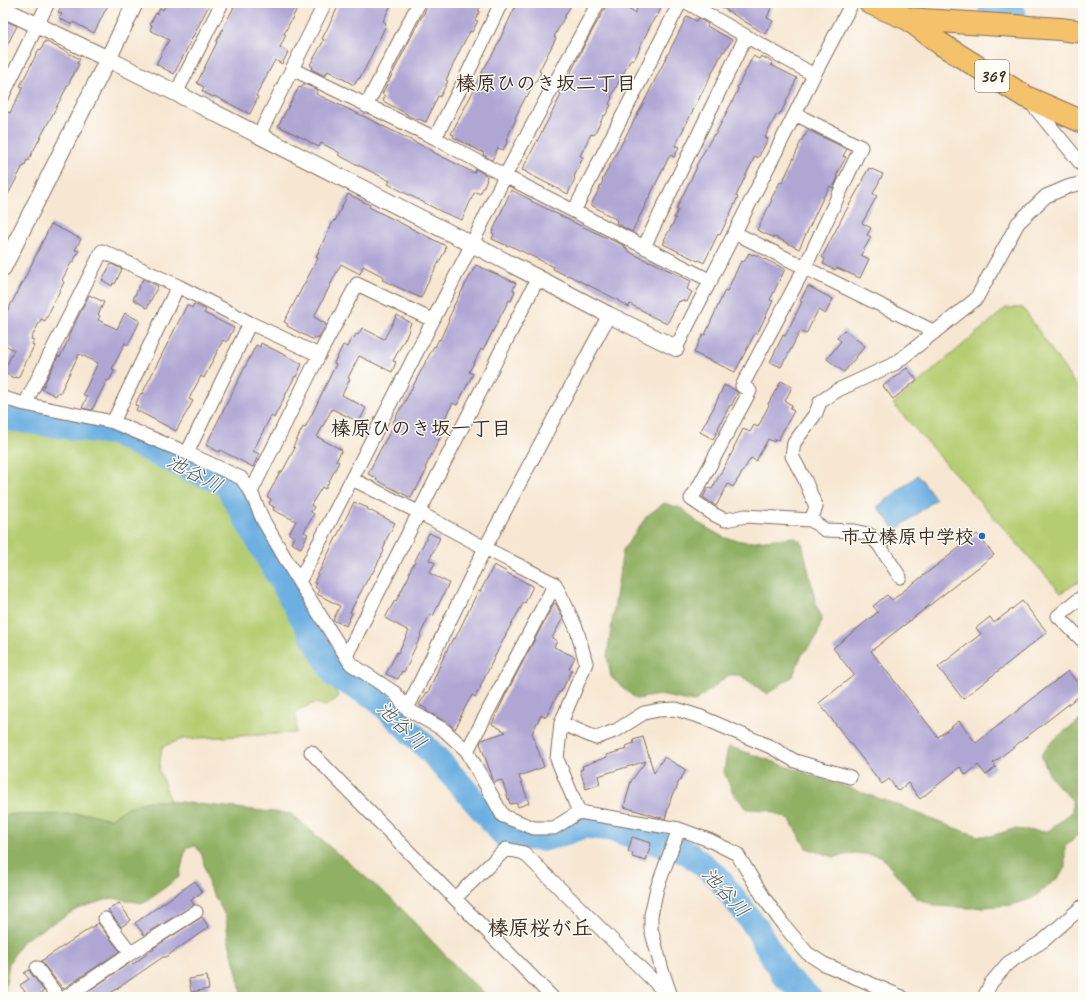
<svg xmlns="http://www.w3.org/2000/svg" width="1086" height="1000" viewBox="0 0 1086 1000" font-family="Caveat,'Klee One',sans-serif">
	<rect width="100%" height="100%" fill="#fdfcf7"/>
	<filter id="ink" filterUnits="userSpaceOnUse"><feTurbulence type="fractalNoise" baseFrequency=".025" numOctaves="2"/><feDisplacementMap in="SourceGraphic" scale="8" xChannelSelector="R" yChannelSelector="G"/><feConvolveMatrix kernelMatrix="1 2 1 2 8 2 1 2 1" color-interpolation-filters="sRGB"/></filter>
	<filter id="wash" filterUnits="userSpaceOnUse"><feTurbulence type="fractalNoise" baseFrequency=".012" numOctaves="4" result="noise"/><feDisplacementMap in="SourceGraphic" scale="16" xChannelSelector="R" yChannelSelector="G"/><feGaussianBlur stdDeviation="0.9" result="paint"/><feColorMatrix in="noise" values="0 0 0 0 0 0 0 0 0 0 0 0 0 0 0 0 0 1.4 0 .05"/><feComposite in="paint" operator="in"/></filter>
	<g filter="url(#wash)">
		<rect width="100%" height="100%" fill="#f7e7d2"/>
		<path fill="#b5cd72" stroke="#787c48" d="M1006 308H1023L1083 396V579L1061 593 893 404Z
			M3 421 14 426 114 440 222 492 236 507 339 697 326 706 315 703 296 711V733L182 739 162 747 159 769 170 801H148L126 808 110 819 90 814 3 815Z"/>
		<path fill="#90b064" stroke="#666d41" d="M664 503 683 509 698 523 725 538 747 542 794 537 802 543 817 608 822 617 817 637 801 656 793 676 767 694 740 675H729L694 702 660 695 636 699 611 677 607 656 623 550 647 516Z
			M1083 718V830L1065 846V867L1060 876 1033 898 1012 905 969 908 937 906 916 898 881 856 855 853 834 857 806 848 790 820 768 810 747 809 733 793 724 772 728 746 901 806 938 822 978 836H991L1014 829 1047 832 1072 812V800L1055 783 1049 774 1041 755C1052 738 1067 730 1083 718Z
			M148 801H170L291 814 396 903 465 976 489 997H239L241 990 228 938 226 917 209 886 202 855 196 846 186 847 179 877 144 903 112 898 79 908 22 941 9 963 4 997H3V815L90 814 110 819 126 808Z"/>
		<path fill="#6cafe1" stroke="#546c80" d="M918 475 936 499 896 530 877 507Z"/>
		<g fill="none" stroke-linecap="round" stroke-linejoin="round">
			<path stroke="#6cafe1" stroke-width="4" d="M3 413 11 419"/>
			<path stroke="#6cafe1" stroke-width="25" d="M989 3 1014 14
				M11 419 114 433 187 468 226 484 336 677 376 698 430 751 458 782 505 836 542 839 559 835 584 826 611 829 688 853 717 876 756 927 784 976 806 995 809 997"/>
		</g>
		<g id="blocks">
			<path fill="#afa6d4" d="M63 3H109L94 33 73 22 72 25 59 18 62 14 58 12Z
				M166 3H210L174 74 156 64 169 40 150 30 152 25 150 24 156 13 157 14 160 8 163 10Z
				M236 3H300L284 34 286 35 280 47 288 52 282 64 275 60 256 96 258 97 250 114 214 96 213 97 202 91 204 87 197 83 217 42H216Z
				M340 3H392L383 21 386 23 385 24 386 25 365 69 359 79H358L354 85 328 71 325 76 311 69 313 67 310 65 324 40 322 39Z
				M428 3H482L478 11H480L475 20 478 21 472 32 470 31 459 52 446 80 448 81 440 97 438 96 426 122 419 119 418 120 407 115V114L383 101 385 96 382 94 422 16H423Z
				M517 3H572L554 37 556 38 539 71 541 72 527 97 526 96 515 118 516 119 506 140 508 141 503 150 498 148 492 160 483 155 484 153 453 137 454 135 451 134 475 88 474 87 482 72 494 52Z
				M608 3H617L635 13 640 3H663L657 17H655L639 48H640L634 60 631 59 611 97 612 98 609 104 611 105 605 116 604 115 594 135 591 134 580 156 583 157 574 177 575 178 568 194 527 173V172L522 170 561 95 560 94 586 42Z
				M715 3H773L767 18 773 21 765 34Z
				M687 16 696 21 698 18 708 24 707 26 732 40 724 52 723 51 675 146 679 147 674 157 670 155 632 232 616 223 617 220 591 205 603 181 602 180 642 106Z
				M3 20 17 26 3 53Z
				M45 41 80 59 77 63 79 64 28 161 27 160 24 167 23 166 3 204V122L8 112 10 113 23 87 20 86 39 49 41 50Z
				M753 56 759 59 761 56 773 62 771 65 797 78 781 113 780 112 779 115 777 114 765 137 768 139 758 158 755 156 736 196 738 197 720 235 718 234 704 263 699 260 698 261 663 244 665 240H664L676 218H674L678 210 676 209 697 167 696 166 714 134 715 135 735 96 738 89 737 88Z
				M304 84 318 90 316 94 363 116 433 151V152L474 173 476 169 487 176 486 180H487L480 194 476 192 475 193H474L462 220 442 212 388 184 390 181 338 155 340 153 321 143 319 147 309 142V141L278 126 299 87 301 88Z
				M808 130 847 149 843 156 846 157 836 176 838 177 833 188 830 186 823 198 799 249 775 237V238L757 230 772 200 771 199 780 182 782 183 799 147H798L804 136H805Z
				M869 168 883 174 873 194 877 196 862 223 871 228 867 235 871 237 861 255 869 259 860 278 837 268 835 270 823 264 825 259 822 257 844 214 863 181 862 180Z
				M511 190 531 200V201L579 225 625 246 624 247 627 248 626 250 649 262 650 261 691 281 687 289 692 292 687 302 681 300 680 302 679 301 667 324 649 315V314L630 304 629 307 618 301V300L568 275 567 276 553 269 554 267 509 245 508 246 492 239 494 234 492 233Z
				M348 194 370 205 369 207 446 246 445 248 446 249 428 282 421 298 382 280 384 277 363 266 360 274 341 264 314 317 326 324 318 339 315 338 314 340 287 326 288 324 284 322 318 258 316 257 324 240 334 220 335 221Z
				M51 224 81 239 75 250 79 251 73 262 72 261 62 280 64 282 45 321 41 319 31 339 34 340 32 344 34 346 18 378 15 377 14 378 3 373 14 350 3 344V319L25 278Z
				M749 253 753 255 754 254 785 269 770 300 773 301 757 334 755 333 754 335 735 372 694 353 703 334 705 335 725 290 727 291 741 261 744 262Z
				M111 264 122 269 115 284 113 283 112 286 102 280Z
				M476 265 516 283 513 290 515 291 511 301 509 300 483 350 481 349 469 372 473 374 457 405 453 403 449 410 440 429 444 430 425 468 427 469 416 490 415 489 411 498 376 480 377 478 368 474 380 450 394 425 392 424 401 407H402L434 346 435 347 439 339 440 340 449 320H448L454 307H453Z
				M143 279 158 286 147 308 133 299Z
				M808 286 833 299 825 314 818 310 806 334 800 331 786 359H785L781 367 770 362 783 335 785 336 802 302 800 301Z
				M89 295 104 302 98 315 100 316 98 320 117 329 125 313 140 321 128 345 125 343 112 369 115 370 109 381 107 380 92 410 82 408 87 397 83 394 98 363 79 354 60 393 58 392 56 396 42 389 58 356 60 357 69 338 68 337Z
				M194 304 206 310 204 313 234 328 227 342 223 340 204 378 201 376 189 399 193 401 176 431 136 410 138 406 135 405 141 393 142 394 187 305 192 308Z
				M397 315 411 323 408 330 409 331 393 361 396 362 392 372 359 356 348 378 350 379 342 395 366 408 359 422 332 409 317 437 342 450 336 461 339 462 325 489 322 487 311 505 314 507 311 512 314 514 304 532 308 534 301 548 291 543 294 537 289 534 296 521 273 510 274 507 269 504 271 499 267 497 280 472H282L289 459 295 448 293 447 303 427 305 428 312 414 336 364 334 363 343 345 347 347 352 337 354 338 356 334 358 335 362 328 384 339Z
				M844 330 865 346 844 372 827 359 841 341 837 338Z
				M261 343 302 364 296 377 295 376 274 418 271 416 253 451 259 454 253 467 220 450 219 452 206 445 256 345 260 347Z
				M907 368 917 380 893 399 883 386Z
				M781 381 792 387 785 401 792 405 790 409 794 411 778 440 775 439 774 442 768 439 756 461 751 458 733 487 728 484 716 506 703 497 708 488 712 489 734 449H733L743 429 750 432 754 425 758 427 769 405 768 404Z
				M724 385 735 390 738 393 731 406 730 405 718 428H719L713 439 700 432 714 407Z
				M354 502 368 508 367 509 395 523 385 542H386L383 550 384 551 372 574 371 573 350 612 352 613 346 626 333 620 340 606 317 594 319 590 315 587 317 584 314 582Z
				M429 533 440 538 429 560 435 563 429 573 449 583 433 616 430 614 420 635 421 636 410 658 411 659 404 672 402 671 398 679 386 674 397 652 398 653 409 631 385 618 395 600 396 601 410 574 409 573Z
				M977 534 994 555 871 651 938 737 959 721 976 743 1068 671 1083 690V693L993 763 996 767 986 775 978 765 966 775 960 767 920 799 908 783 898 791 889 779 882 784 819 703 854 675 833 648 878 612 873 606 887 595 892 600Z
				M494 565 507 572V573L533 586 525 603 524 602 505 636 480 687H481L475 697 472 695 459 719 460 720 455 729 448 723 426 711 427 709 419 705 427 692 428 693 444 656 453 638 455 639 478 591 480 592Z
				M1022 601 1047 632 963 699 938 667 981 634 976 628 990 617 994 623Z
				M554 603 556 604 563 618 552 638 557 641 554 647 575 657 569 669 572 670 561 692H559L546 717 541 715 532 733 544 767 519 776 529 803 518 807 516 803 510 804 502 780 494 782 480 743 482 740 506 732 492 724 506 694Z
				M643 737 654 773 664 757 686 770 677 785 678 786 672 795 665 819 624 807 631 781 646 761 598 776 600 784 586 789 580 770 583 769 582 766 607 757 606 755 627 749 626 746 634 743 633 740Z
				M632 837 651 843 646 861 632 857 633 853 628 852Z
				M195 881 202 892 191 900 194 905 144 935 135 923Z
				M119 903 131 920 121 927 108 910Z
				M202 917 209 927 166 957H163L105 997H80L131 962 133 964 154 949 153 948Z
				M98 923 120 951 63 989 41 961Z
				M29 970 44 991 41 993 43 997H29L20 985 29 979 24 973Z
				M207 976 209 989 191 992 189 979Z"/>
		</g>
	</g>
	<g filter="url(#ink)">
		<use href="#blocks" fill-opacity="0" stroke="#7d6c5d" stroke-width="1"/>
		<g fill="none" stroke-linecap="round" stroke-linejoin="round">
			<g stroke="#7d6c5d" stroke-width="15">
				<path id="minor" d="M688 3 814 75
					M292 69 435 138 505 176 711 281
					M176 93 222 3
					M3 95 48 3
					M1031 103 1083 166
					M366 106 419 3
					M795 114 861 147 805 267 742 386 750 391 699 486 691 499 713 514 725 520 746 516 811 520 825 530 854 531 868 534 871 536 879 545 900 577
					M259 135 325 3
					M435 138 465 79 501 3
					M574 211 680 3
					M735 233 935 332
					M644 247 746 36
					M676 348 795 114 814 75 852 3
					M3 398 25 404 113 422 187 453 241 478 251 492 263 520 299 582 351 664 395 693 407 709 444 730 467 751 503 816 534 828H554L579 812 679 829 709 840 737 854 764 898 782 923 807 953 824 964 902 997
					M25 404 102 251 178 286 250 323 319 355
					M113 422 178 286
					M187 453 250 323
					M352 479 418 512 485 548 555 584 567 608 577 630 586 663 561 723 557 759 579 812
					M251 492 319 355 357 284 432 320
					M811 520 816 507 805 480 792 456 794 443 816 413 820 402 838 390 896 363 976 299 1018 223 1046 196 1070 186 1083 183
					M299 582 472 244 505 176 598 3
					M1083 596 1058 616 1083 641
					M346 656 538 278
					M407 709 485 548 609 315
					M561 723 596 738 617 730 644 713 659 710 676 709 701 717 771 747 795 761 850 777
					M467 751 555 584
					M311 752 340 782 552 997
					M455 898 506 849 524 853 670 997
					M105 919 131 953
					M37 968 58 997
					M671 996 662 970 651 929V915L657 888 679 829
					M66 997 131 953 196 912
					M984 997 991 983 1008 963 1043 941 1083 906"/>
			</g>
			<g stroke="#7d6c5d" stroke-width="18">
				<path id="tertiary" d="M3 9 108 59 135 3
					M3 268 108 59 176 93 538 278 609 315 676 348"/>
			</g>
			<g stroke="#7d6c5d" stroke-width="24">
				<path id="trunk" d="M870 3 908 19 941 44 1026 97 1083 122
					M908 19 1060 29 1083 32"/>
			</g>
			<use href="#minor" stroke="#fff" stroke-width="13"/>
			<use href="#tertiary" stroke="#fff" stroke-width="16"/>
			<use href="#trunk" stroke="#f4c26a" stroke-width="22"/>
		</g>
	</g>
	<circle fill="#1f6fb2" stroke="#fdfcf7" stroke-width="1.5" cx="982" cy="536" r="4"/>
	<g text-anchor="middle" stroke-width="3" stroke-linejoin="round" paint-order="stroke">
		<rect fill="#fdfcf7" stroke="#75695f" stroke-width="1" x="975" y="60" width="34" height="32" rx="3"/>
		<g font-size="18" font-weight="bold" fill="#3b2a1e">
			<text x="992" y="82">369</text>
		</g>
		<g font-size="19" font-weight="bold" fill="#3b2a1e" stroke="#fdfcf7" text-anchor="end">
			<text x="974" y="543">市立榛原中学校</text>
		</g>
		<g font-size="20" font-weight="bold" fill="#3b2a1e" stroke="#fdfcf7">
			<text x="546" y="90">榛原ひのき坂二丁目</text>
			<text x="421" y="435">榛原ひのき坂一丁目</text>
		</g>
		<g font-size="20" font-style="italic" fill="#4c5962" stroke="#fdfcf7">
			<text transform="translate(195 473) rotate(28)" y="7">池谷川</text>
			<text transform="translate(402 725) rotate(44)" y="7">池谷川</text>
			<text transform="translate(726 892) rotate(48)" y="7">池谷川</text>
		</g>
		<g font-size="21" font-weight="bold" fill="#3b2a1e" stroke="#fdfcf7">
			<text x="540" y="935">榛原桜が丘</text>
		</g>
	</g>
	<rect width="1086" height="1000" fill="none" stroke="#fdfcf7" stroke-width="16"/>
</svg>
